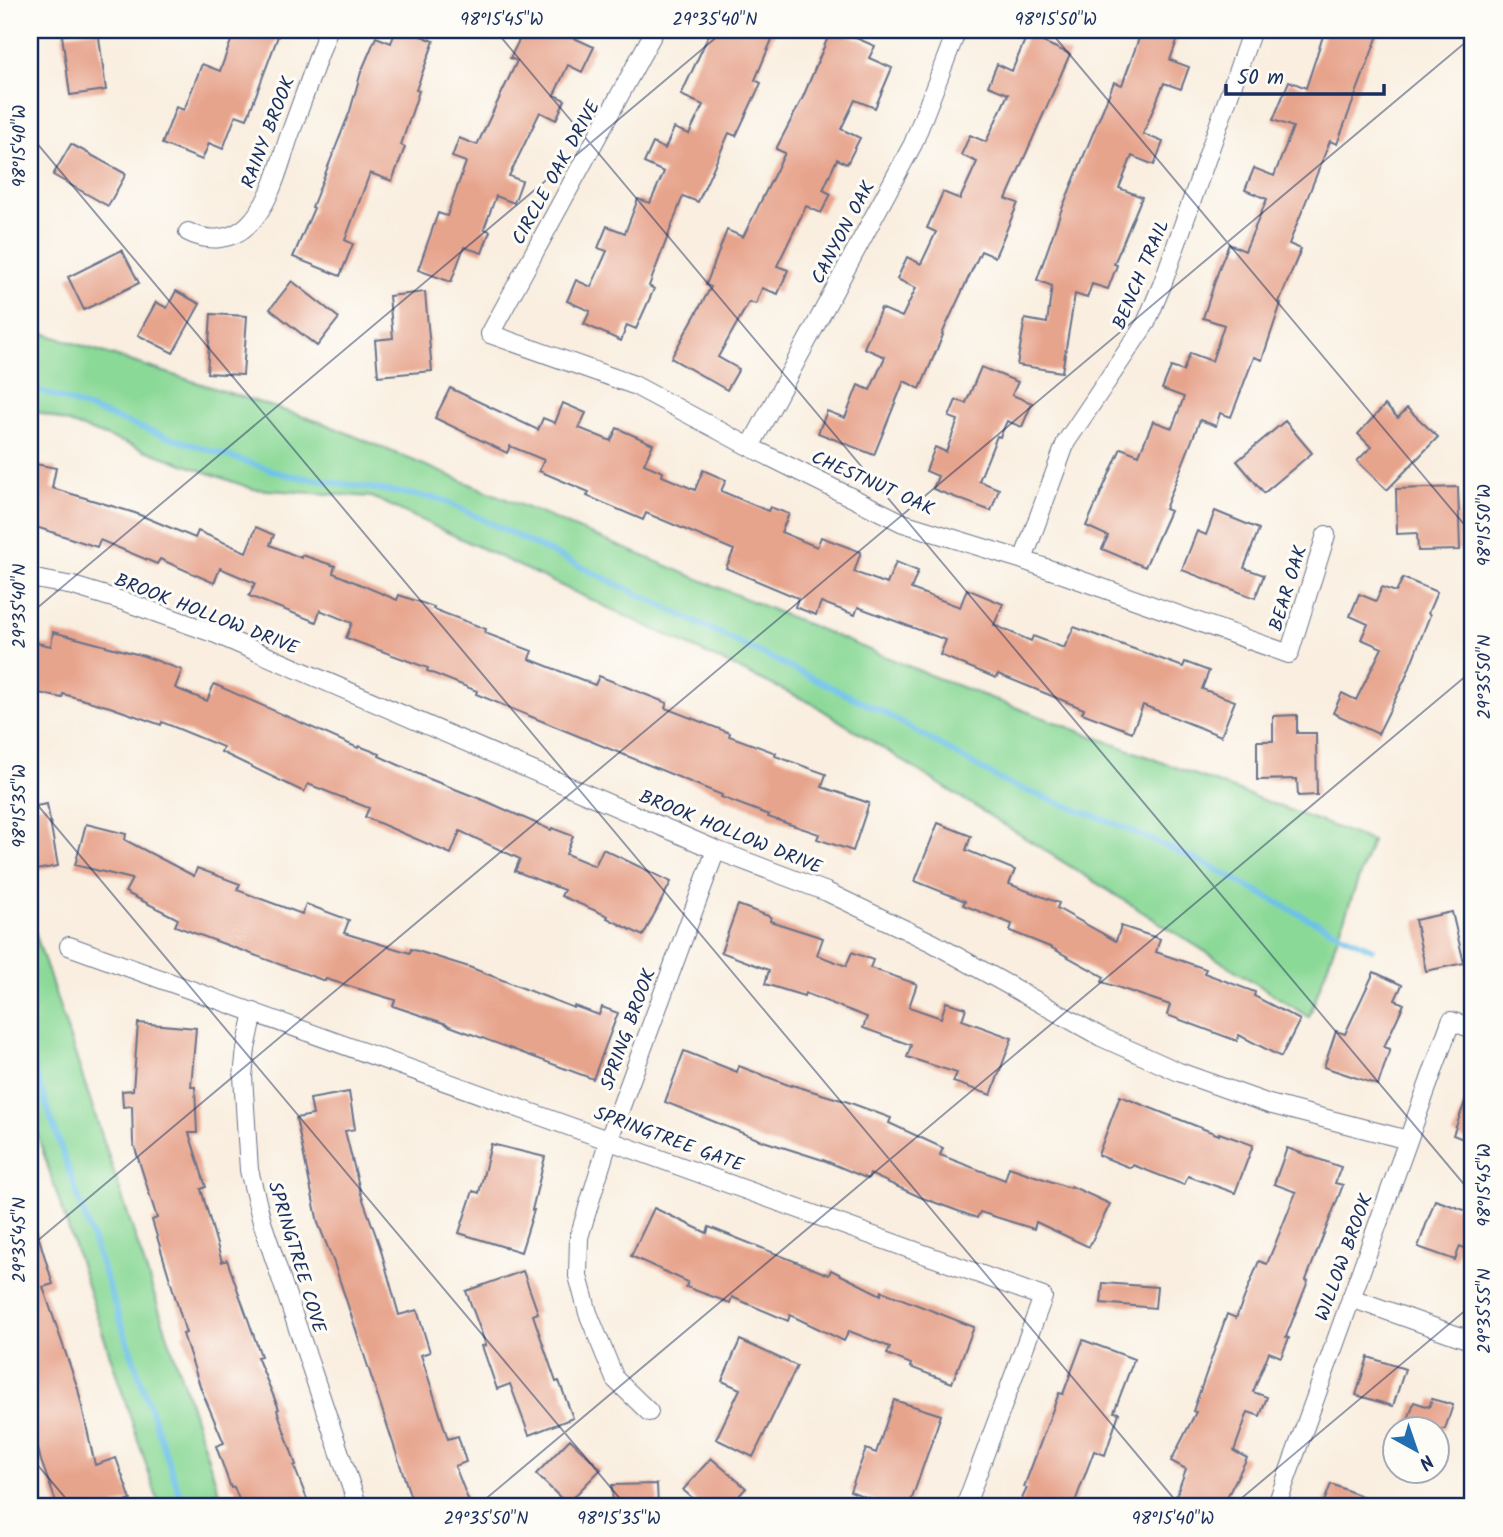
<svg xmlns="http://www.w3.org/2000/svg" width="1503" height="1537" viewBox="0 0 1503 1537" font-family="Kalam,sans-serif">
	<rect width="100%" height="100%" fill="#fdfcf7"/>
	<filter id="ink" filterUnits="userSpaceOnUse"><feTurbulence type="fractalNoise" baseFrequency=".0143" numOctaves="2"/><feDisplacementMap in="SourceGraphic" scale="14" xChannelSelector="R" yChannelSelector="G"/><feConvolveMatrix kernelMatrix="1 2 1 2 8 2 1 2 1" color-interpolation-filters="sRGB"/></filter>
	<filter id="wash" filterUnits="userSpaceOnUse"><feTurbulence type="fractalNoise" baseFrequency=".00686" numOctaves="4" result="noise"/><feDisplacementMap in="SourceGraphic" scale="28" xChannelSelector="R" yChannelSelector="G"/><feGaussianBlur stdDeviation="1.57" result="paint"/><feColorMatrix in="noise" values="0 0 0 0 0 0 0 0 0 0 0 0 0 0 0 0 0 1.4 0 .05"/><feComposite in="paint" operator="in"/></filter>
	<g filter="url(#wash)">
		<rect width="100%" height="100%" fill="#f9eedf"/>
		<path fill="#8bd997" stroke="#53847a" stroke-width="2" d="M30 329 323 423 932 676 1372 841 1309 1017 811 703 372 497 253 489 30 409Z
			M30 916 31 920 224 1507H160L30 1112Z"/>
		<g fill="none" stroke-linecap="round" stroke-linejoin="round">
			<path stroke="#6dc1e9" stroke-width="6" d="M30 387 156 433 287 475 440 499 883 712 1006 783 1118 825 1210 866 1299 914 1372 949
				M30 1057 184 1507"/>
		</g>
		<g id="blocks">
			<path fill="#e7a48d" d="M98 30 106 90 70 95 62 35Z
				M235 30H262L278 36 247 119 236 115 223 149 209 143 202 160 162 144 176 107 184 110 202 64 220 71Z
				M396 30H406L434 41 416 90 419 91 401 145 405 147 392 181 370 173 345 240 353 244 340 276 293 257 314 208 312 207 350 111 361 72 376 37 391 43Z
				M524 30H578L574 38 594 47 582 72 568 65 554 95 565 100 556 120 540 112 509 176 522 181 514 203 496 196 484 229 490 231 482 253 464 247 451 282 418 270 438 213 447 216 466 162 452 157 459 138 477 145 517 61 510 58Z
				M711 30H776L755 80 761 83 736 136 729 133 698 202 683 196 649 286 654 289 636 329 627 325 621 341 584 324 590 311 567 301 576 280 591 287 607 251 598 248 607 226 625 233 638 199 650 203 664 172 644 163 653 143 665 149 674 128 689 134 703 105 681 95Z
				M831 30H837L875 46 869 58 892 68 875 108 855 100 841 129 860 138 847 164 837 159 823 190 831 194 821 213 806 206 777 266 788 270 778 294 762 288 756 304 749 302 718 357 739 369 727 390 671 358 711 287 706 285 727 230 743 237 785 153 776 149 803 97Z
				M1142 30H1181L1170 60 1189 67 1181 89 1164 83 1143 134 1163 142 1154 165 1132 156 1119 188 1142 197 1114 264 1117 265 1108 289 1092 284 1087 298 1075 294 1062 372 1017 365 1025 319 1047 323 1052 286 1037 280 1061 211 1114 82 1122 85Z
				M1325 30H1380L1337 144 1330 141 1289 244 1301 249 1279 302 1281 303 1262 360 1254 357 1231 417 1220 413 1216 426 1200 420 1165 509 1170 511 1145 567 1102 549 1108 536 1086 526 1121 448 1139 455 1153 421 1172 428 1184 397 1162 389 1171 367 1183 371 1190 353 1212 361 1224 325 1203 318 1220 266 1229 244 1245 251 1267 199 1245 190 1254 168 1274 176 1293 127 1273 120 1289 81 1306 88Z
				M1027 35 1070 54 1006 199 1018 203 995 257 981 251 942 334 943 335 920 389 904 381 874 455 818 433 827 411 845 418 858 385 870 390 885 357 864 348 881 308 902 317 916 288 897 279 907 257 921 264 936 232 927 228 943 192 960 199 977 162 961 155 970 135 986 142 1008 94 988 86 997 64 1012 71Z
				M71 144 126 174 108 206 53 175Z
				M122 250 139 283 84 310 68 277Z
				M292 281 339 318 317 346 270 309Z
				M176 291 200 304 173 353 138 335 156 302 167 308Z
				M425 292 432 371 378 376 375 340 393 338 389 296Z
				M211 314 247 316 243 375 207 373Z
				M981 367 1018 382 1012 395 1032 403 1022 427 1007 421 1000 437 997 436 979 481 999 489 991 511 933 489 938 476 926 471 935 447 946 452 958 420 949 417 956 400 966 403Z
				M450 388 538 430 543 418 555 423 563 403 586 413 579 428 611 441 617 428 653 444 644 464 663 472 662 476 695 490 703 470 726 480 721 491 768 511 770 507 789 514 781 532 817 547 821 537 861 552 854 572 887 584 896 562 918 571 911 589 960 607 967 589 1003 604 994 625 1031 641 1033 636 1064 648 1074 627 1183 667 1185 662 1209 671 1202 689 1235 701 1221 736 1143 705 1132 732 1082 713 1084 709 998 674 996 678 940 655 946 640 858 607 855 615 821 602 816 615 795 607 798 598 726 568 734 550 646 513 643 520 587 496 589 492 539 471 544 460 510 446 507 453 435 418Z
				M1385 405 1398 418 1407 408 1438 437 1387 490 1357 461 1371 447 1358 434Z
				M1285 421 1312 453 1264 493 1237 461Z
				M30 463 56 468 52 488 135 513 195 538 198 531 246 552 256 527 274 535 270 545 301 558 302 555 335 566 333 573 397 600 399 595 434 607 433 609 486 629 485 633 532 651 529 659 595 685 599 676 667 703 665 708 730 733 729 736 776 753 775 756 826 774 822 787 869 803 853 851 817 839 819 834 768 817 769 815 721 797 722 795 476 694 477 691 427 671 428 668 346 638 352 623 320 610 316 622 249 596 255 583 220 568 214 583 160 559 157 564 100 540 97 547 30 525Z
				M1458 487 1460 550 1418 551 1417 533 1397 534 1396 489Z
				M1215 511 1259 529 1244 568 1264 575 1255 598 1182 570 1197 531 1206 535Z
				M1403 578 1437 592 1428 613 1430 615 1405 679 1378 734 1333 713 1342 693 1356 700 1382 648 1361 639 1368 624 1350 616 1359 594 1376 601 1382 587 1396 592Z
				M53 632 144 656 182 670 175 688 207 701 214 684 358 748 359 746 380 754 379 756 427 778 488 802 551 830 552 828 573 836 566 854 595 866 603 849 671 882 643 936 607 918 608 916 561 896 564 890 515 871 520 859 460 831 451 854 365 817 369 808 308 784 304 792 221 752 223 747 162 722 161 725 110 707 63 694 62 698 30 691 32 642 51 646Z
				M1297 715V733H1316L1317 795 1298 796 1297 779 1257 780V741H1273V716Z
				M47 804 58 866 30 871V807Z
				M938 823 971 836 966 850 1015 870 1009 884 1059 903 1057 908 1116 941 1121 926 1160 939 1156 952 1206 969 1204 973 1255 992 1254 996 1300 1020 1281 1057 1239 1035 1237 1041 1167 1015 1170 1005 1102 982 1104 977 1050 947 1010 931 1012 924 963 905 965 901 915 881Z
				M86 824 126 834 125 840 194 876 197 868 240 884 237 890 302 914 306 904 349 920 344 933 410 953 411 949 469 967 574 1008V1006L599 1015 602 1007 618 1013 593 1079 447 1025V1024L393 1006 395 1000 326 979 325 981 175 926 178 919 125 892 132 879 75 865Z
				M738 905 771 917 770 921 823 938 817 955 846 966 852 952 873 960 870 968 917 984 909 1007 941 1018 946 1002 966 1008 962 1020 1012 1038 991 1095 953 1082 957 1073 907 1057 911 1045 863 1028 867 1017 805 993 804 996 765 984 769 970 721 952Z
				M1452 912 1464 963 1426 971 1415 920Z
				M1374 972 1402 985 1395 1000 1404 1004 1384 1047 1390 1049 1378 1085 1324 1067 1336 1031 1345 1034Z
				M138 1023 196 1028 191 1087H195L197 1133H189L206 1187 201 1189 222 1262 227 1260 261 1356 257 1357 279 1409 277 1410 296 1465 294 1466 310 1507H242L234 1487 231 1488 216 1446 224 1443 201 1389 183 1334 186 1333 152 1220 157 1218 133 1142 132 1106 123 1107 122 1091 133 1090Z
				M684 1051 737 1072 739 1066 791 1086 792 1085 848 1102 891 1118 889 1123 943 1148 940 1155 1005 1180 1009 1167 1070 1188 1071 1186 1110 1204 1089 1247 1036 1222 1034 1229 980 1212 977 1218 920 1197 870 1174 868 1179 826 1161 760 1140 665 1102Z
				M1471 1085 1473 1086V1143L1453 1135Z
				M349 1092 355 1129 345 1131 361 1194 380 1247 399 1315 417 1310 430 1352 421 1355 448 1439 458 1436 466 1462 455 1466 471 1507H414L334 1263 318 1223 296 1118 313 1115 310 1099Z
				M1120 1096 1219 1135V1133L1253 1145 1235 1193 1188 1176 1184 1185 1133 1165 1131 1168 1098 1155Z
				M491 1144 545 1157 532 1210H534L521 1252 459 1233 473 1191 479 1193Z
				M1287 1148 1341 1167 1335 1183 1343 1185 1306 1280 1308 1281 1286 1337 1289 1338 1281 1357 1269 1352 1253 1392 1267 1397 1260 1416 1248 1412 1234 1451 1247 1458 1222 1507H1172L1186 1469 1171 1461 1196 1412 1193 1411 1227 1314 1236 1318 1259 1261 1267 1264 1296 1192 1274 1184Z
				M1435 1200 1473 1213V1252L1460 1246 1455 1260 1418 1247Z
				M654 1208 707 1233 709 1227 829 1275 831 1270 881 1295 882 1291 974 1327 952 1383 910 1367 911 1364 887 1354 890 1347 849 1331 844 1341 790 1315 788 1321 732 1297 730 1303 686 1287 688 1282 631 1256Z
				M30 1222H34L53 1284 43 1287 78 1389 95 1465 116 1458 131 1500 112 1507H58L41 1461 30 1414Z
				M523 1271 538 1313 533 1315 556 1382 559 1381 573 1418 529 1435 510 1384 497 1389 482 1346 486 1345 466 1291Z
				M1103 1283 1157 1287 1155 1308 1101 1303Z
				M740 1340 797 1366 753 1457 716 1439 740 1389 722 1381Z
				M1083 1340 1134 1359 1114 1412 1119 1413 1105 1455 1094 1451 1073 1507H1018L1027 1488 1024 1487 1059 1393 1063 1394Z
				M1368 1357 1405 1369 1393 1406 1356 1395Z
				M1432 1399 1453 1405 1445 1429H1405L1414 1402 1429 1407Z
				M894 1400 941 1415 909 1507H891L850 1491 866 1449 876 1453Z
				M570 1439 601 1469 567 1504 536 1474Z
				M711 1458 746 1488 729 1507H703L683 1490Z
				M657 1484 658 1507H613L612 1485Z
				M1331 1484 1387 1506 1386 1507H1322Z"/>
		</g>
	</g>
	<g filter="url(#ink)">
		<use href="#blocks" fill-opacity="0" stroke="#69728b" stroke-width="2"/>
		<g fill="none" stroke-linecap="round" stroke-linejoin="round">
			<g stroke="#69728b" stroke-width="20">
				<path id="street" d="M655 30 490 334 634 385 750 447 903 523 1023 560 1289 654 1326 535
					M188 232C208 242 231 241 248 225 271 203 279 166 289 137 302 101 315 66 328 30
					M750 447 913 144 957 30
					M1023 560 1066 442 1146 323 1162 285 1252 30
					M30 578 73 586 126 602 216 634 716 850 827 892 933 943 1101 1037 1179 1072 1269 1104 1408 1140
					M69 946 1043 1297 965 1507
					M254 1012 246 1049 243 1076 249 1170 262 1222 358 1507
					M1351 1298 1464 1338
					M649 1412 615 1379 588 1313 578 1276 579 1237 609 1139 716 850
					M1276 1507 1451 1021 1473 1029"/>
			</g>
			<use href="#street" stroke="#fff" stroke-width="18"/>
		</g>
	</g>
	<path fill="none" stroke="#1b2f5e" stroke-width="2" stroke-opacity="0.45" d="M495 30 1473 1195M1049 30 1473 535M30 135 1181 1507M30 614 725 30M30 796 627 1507M30 1247 1473 36M30 1456 73 1507M476 1507 1473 670M1231 1507 1473 1304"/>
	<g text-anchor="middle" stroke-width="6" stroke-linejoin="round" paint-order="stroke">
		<g font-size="19" fill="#1b2f5e" stroke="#fdfcf7">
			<text transform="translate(267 132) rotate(-69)" y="7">RAINY BROOK</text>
			<text transform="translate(555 172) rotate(-61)" y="7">CIRCLE OAK DRIVE</text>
			<text transform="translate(842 232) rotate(-62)" y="7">CANYON OAK</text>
			<text transform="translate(1140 274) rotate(-67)" y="7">BENCH TRAIL</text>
			<text transform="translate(873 482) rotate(24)" y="7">CHESTNUT OAK</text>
			<text transform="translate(1287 588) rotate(-73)" y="7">BEAR OAK</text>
			<text transform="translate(207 613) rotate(21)" y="7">BROOK HOLLOW DRIVE</text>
			<text transform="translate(731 831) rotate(22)" y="7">BROOK HOLLOW DRIVE</text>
			<text transform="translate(627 1029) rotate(-70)" y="7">SPRING BROOK</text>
			<text transform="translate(669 1138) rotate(20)" y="7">SPRINGTREE GATE</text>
			<text transform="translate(298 1257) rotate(73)" y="7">SPRINGTREE COVE</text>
			<text transform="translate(1343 1257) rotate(-70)" y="7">WILLOW BROOK</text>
		</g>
	</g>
	<rect width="1503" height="1537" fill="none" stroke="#fdfcf7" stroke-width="77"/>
	<g transform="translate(1416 1450) rotate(140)"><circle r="33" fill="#fdfcf7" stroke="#a3aaba" stroke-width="2"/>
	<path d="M0-5L12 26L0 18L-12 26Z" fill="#1f6fb2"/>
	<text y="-10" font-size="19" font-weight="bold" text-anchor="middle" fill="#1b2f5e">N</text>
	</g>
	<path d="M1226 84v10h158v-10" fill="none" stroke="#1b2f5e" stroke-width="3.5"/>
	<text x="1237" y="84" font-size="21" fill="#1b2f5e" stroke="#fdfcf7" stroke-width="5" paint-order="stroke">50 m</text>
	<rect x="38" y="38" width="1426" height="1460" fill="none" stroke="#1b2f5e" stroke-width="2.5"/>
	<g font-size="18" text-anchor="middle" fill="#1b2f5e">
		<text x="502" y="25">98°15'45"W</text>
		<text x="715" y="25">29°35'40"N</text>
		<text x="1056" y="25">98°15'50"W</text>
		<text transform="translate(19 146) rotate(-90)" y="6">98°15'40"W</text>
		<text transform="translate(1484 525) rotate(-90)" y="6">98°15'50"W</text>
		<text transform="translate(19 606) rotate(-90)" y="6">29°35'40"N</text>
		<text transform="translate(1484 677) rotate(-90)" y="6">29°35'50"N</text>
		<text transform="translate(19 806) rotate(-90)" y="6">98°15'35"W</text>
		<text transform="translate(1484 1185) rotate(-90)" y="6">98°15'45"W</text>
		<text transform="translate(19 1240) rotate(-90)" y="6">29°35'45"N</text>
		<text transform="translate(1484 1311) rotate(-90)" y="6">29°35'55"N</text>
		<text x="486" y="1524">29°35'50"N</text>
		<text x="619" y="1524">98°15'35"W</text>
		<text x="1173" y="1524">98°15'40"W</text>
	</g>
</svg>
